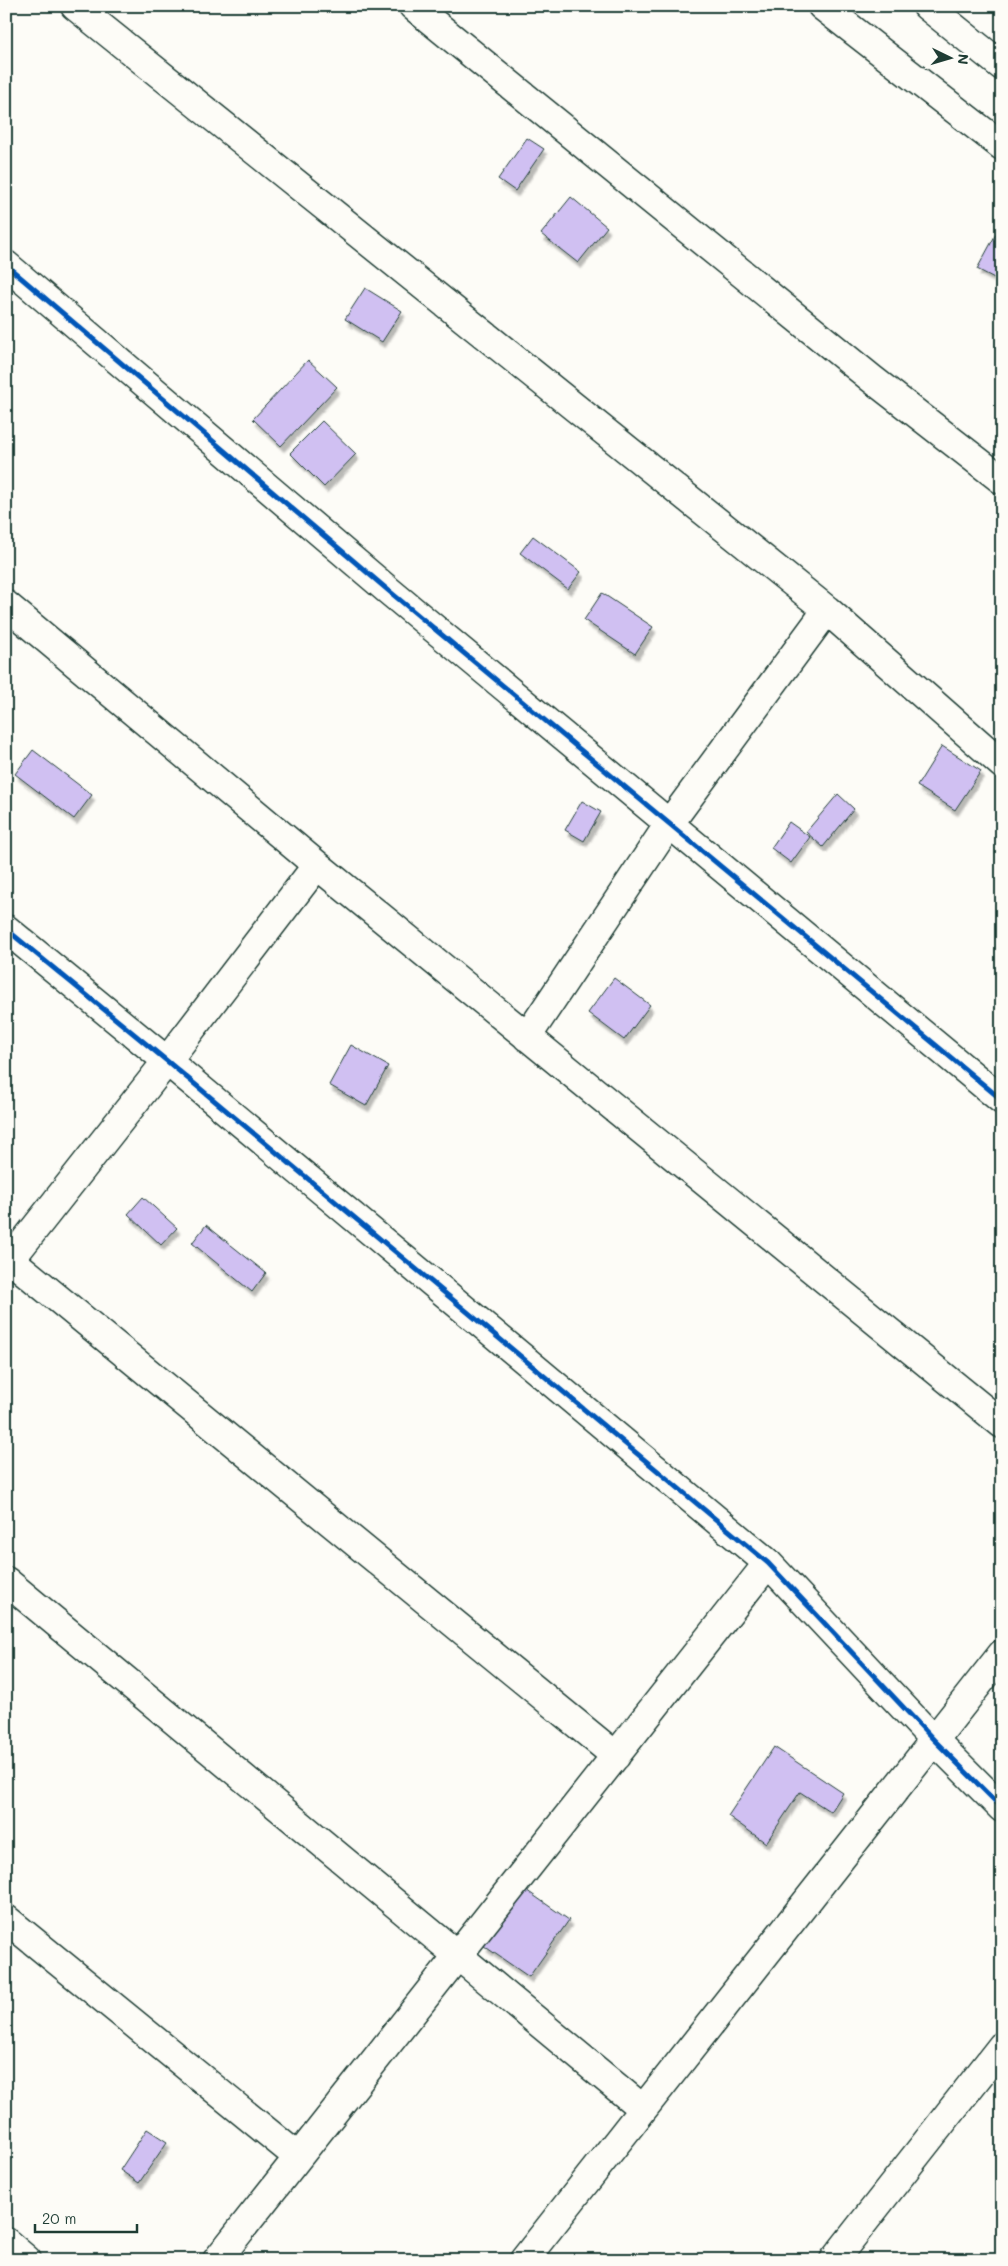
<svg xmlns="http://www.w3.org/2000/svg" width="1008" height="2266" viewBox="0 0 1008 2266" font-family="Mali,sans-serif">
	<defs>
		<filter id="shadow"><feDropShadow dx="3" dy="5.5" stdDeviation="1" flood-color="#0004"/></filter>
	</defs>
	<rect width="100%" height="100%" fill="#fdfcf7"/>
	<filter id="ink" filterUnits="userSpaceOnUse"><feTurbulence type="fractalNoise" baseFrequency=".02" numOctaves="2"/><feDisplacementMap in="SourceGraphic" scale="10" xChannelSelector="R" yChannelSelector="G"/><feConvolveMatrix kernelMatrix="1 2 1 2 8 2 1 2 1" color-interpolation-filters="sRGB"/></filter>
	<g filter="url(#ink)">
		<path fill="#d0c0f2" stroke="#1f3d34" filter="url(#shadow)" d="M527 138 544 149 515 191 498 179Z
			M571 197 607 227 578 263 541 234Z
			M1002 223V282L977 269Z
			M365 288 402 311 382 342 345 319Z
			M308 360 337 387 281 446 253 419Z
			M322 421 356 454 324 487 290 453Z
			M533 536 581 572 568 589 520 553Z
			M602 593 653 627 635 654 584 620Z
			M942 746 981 771 955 810 917 786Z
			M33 750 92 795 74 819 15 774Z
			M838 794 854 809 823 847 806 832Z
			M582 801 601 812 584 841 565 830Z
			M789 822 810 837 791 863 771 848Z
			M614 978 650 1005 624 1040 588 1013Z
			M351 1045 388 1066 366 1106 329 1085Z
			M143 1197 177 1228 161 1245 128 1214Z
			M206 1225 266 1273 252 1292 192 1243Z
			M774 1747 843 1793 831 1812 800 1792 766 1843 728 1816Z
			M523 1888 569 1920 529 1977 484 1946Z
			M147 2129 167 2142 139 2183 120 2170Z"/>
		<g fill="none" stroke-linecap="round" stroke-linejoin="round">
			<g stroke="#1f3d34" stroke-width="31">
				<path id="minor" d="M75 6 827 610 1002 764
					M413 6 872 379 1002 480
					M822 6 1002 146
					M927 6 1002 66
					M6 265 389 591 1002 1100
					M6 605 317 865 1002 1424
					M6 929 167 1061 768 1563 934 1740 1002 1808
					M527 1037 669 824 827 610
					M6 1256 616 1756
					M6 1265 167 1061 317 865
					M6 1581 643 2109
					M6 1919 298 2157
					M6 2242 27 2260
					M217 2260 768 1563
					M524 2260 1002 1654
					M834 2260 1002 2046"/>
			</g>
			<use href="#minor" stroke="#fdfcf7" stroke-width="28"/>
			<g stroke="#fdfcf7" stroke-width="8">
				<path id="cycleway" d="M6 265 389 591 1002 1100
					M6 929 167 1061 768 1563 934 1740 1002 1808"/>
			</g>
			<use href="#cycleway" stroke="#0057b8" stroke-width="5"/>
		</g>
	</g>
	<rect width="1008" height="2266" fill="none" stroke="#fdfcf7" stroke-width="25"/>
	<rect x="12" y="12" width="983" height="2241" fill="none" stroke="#1f3d34" stroke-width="2" filter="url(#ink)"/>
	<g transform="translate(950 58) rotate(95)" stroke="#fdfcf7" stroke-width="4" paint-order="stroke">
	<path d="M0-4L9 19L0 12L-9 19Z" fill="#1f3d34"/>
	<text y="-8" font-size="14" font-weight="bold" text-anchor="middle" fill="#1f3d34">N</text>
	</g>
	<path d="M35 2224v8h102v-8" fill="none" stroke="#1f3d34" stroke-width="2.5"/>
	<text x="42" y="2224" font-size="15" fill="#1f3d34" stroke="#fdfcf7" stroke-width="4" paint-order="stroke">20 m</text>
</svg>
